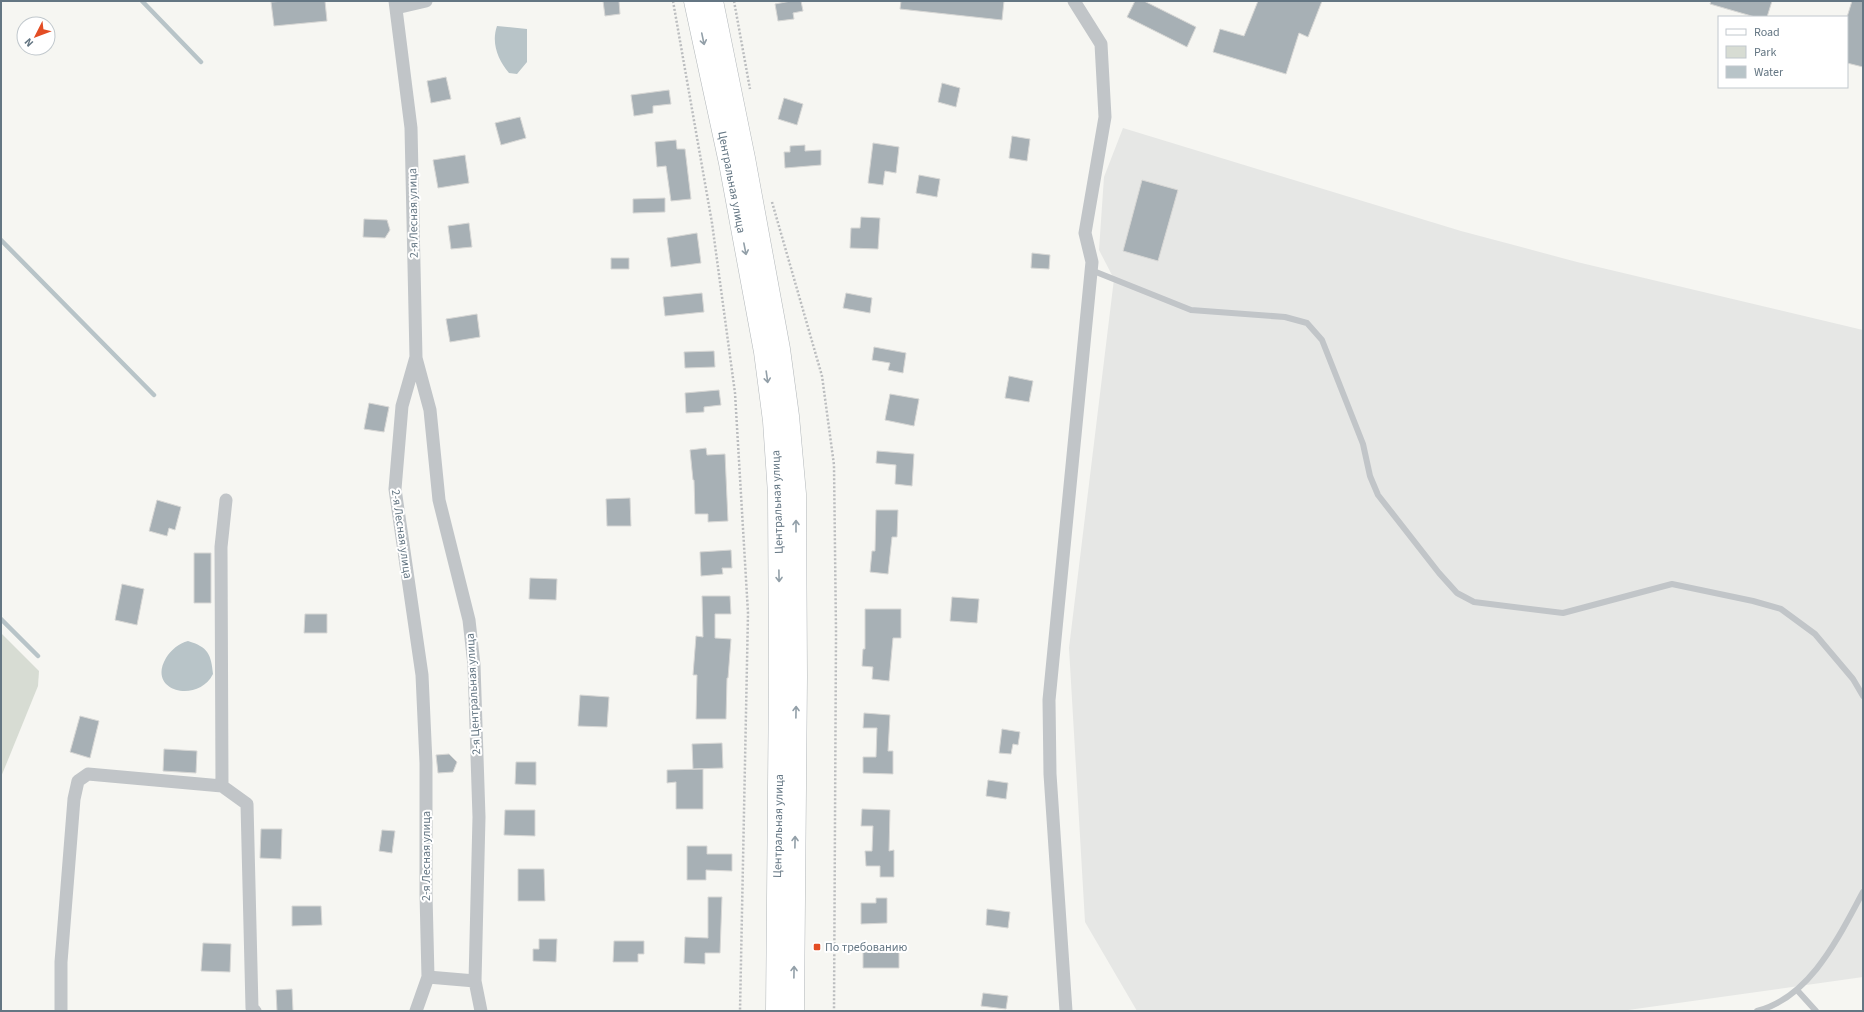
<svg xmlns="http://www.w3.org/2000/svg" width="1864" height="1012" viewBox="0 0 1864 1012" font-family="'Source Sans 3',sans-serif">
	<rect width="100%" height="100%" fill="#f6f6f2"/>
	<path fill="#e6e7e5" d="M1123 128 1461 231 1577 262 1863 330V977L1621 1011H1137L1085 922 1069 648 1114 279 1099 250 1104 177Z"/>
	<path fill="#d7dcd3" d="M1 633 39 671 38 686 1 777Z"/>
	<path fill="#b8c4c8" d="M497 26 527 29V62L517 74 509 73C498 60 491 43 497 26Z
		M188 641C208 647 211 654 213 674 198 704 146 692 166 658 171 650 179 643 188 641Z"/>
	<g fill="none" stroke-linecap="round" stroke-linejoin="round">
		<path stroke="#b8c4c8" stroke-width="4.5" d="M142 1 201 62
			M1 240 154 395
			M1 619 38 656"/>
	</g>
	<path fill="#a7b0b5" stroke="#d7d7d5" d="M285 1H325L327 21 274 26 271 2Z
		M603 1H619L620 14 605 16Z
		M791 1H801L803 11 793 13 794 19 778 21 775 4Z
		M901 1H1004L1002 20 900 9Z
		M1135 1H1144L1196 27 1187 47 1127 17Z
		M1258 1H1322L1308 37 1299 33 1286 74 1213 52 1220 29 1244 36Z
		M1711 1H1772L1767 17H1755L1710 4Z
		M1852 1H1863V67L1847 63V17Z
		M446 77 451 99 431 103 427 81Z
		M942 83 960 88 956 107 938 102Z
		M669 90 671 104 653 106V113L634 116 631 95Z
		M784 98 803 104 797 125 778 119Z
		M520 117 526 138 501 145 495 123Z
		M1012 136 1030 139 1027 161 1009 158Z
		M676 140 677 149H685L691 199 671 201 666 166 657 167 655 142Z
		M873 143 899 147 896 173 885 171 883 185 868 183Z
		M805 145V151L821 150V165L785 168 784 152H790V146Z
		M465 155 469 183 438 188 433 160Z
		M919 175 940 179 937 197 916 193Z
		M1142 180 1178 190 1158 261 1123 251Z
		M665 198V212L633 213V199Z
		M861 217 880 218 878 249 850 248 851 228H860Z
		M364 219 387 220 390 230 385 238 363 237Z
		M469 223 472 247 451 249 448 226Z
		M697 233 701 263 671 267 667 238Z
		M1032 253 1050 255 1049 269 1031 268Z
		M611 258H629V269H611Z
		M702 293 704 312 665 316 663 297Z
		M846 293 872 298 870 313 843 308Z
		M477 314 480 337 450 342 446 319Z
		M874 347 906 353 903 373 888 370 890 363 872 360Z
		M714 351 715 367 685 368 684 352Z
		M1009 376 1033 381 1029 402 1005 398Z
		M719 390 721 405 704 407V412L686 413 685 393Z
		M890 394 919 399 914 426 885 420Z
		M369 403 389 407 384 432 364 429Z
		M706 448 707 455 725 454 728 521 708 522V514H695L694 480H693L690 450Z
		M877 451 914 454 912 486 895 484 896 465 876 463Z
		M630 498 631 526H607L606 499Z
		M157 500 181 507 175 530 169 528 167 536 149 531Z
		M876 510H898L897 537H892L888 574 870 572 872 551H875Z
		M731 550 732 568H722L723 574 701 576 700 552Z
		M194 553H211V603H194Z
		M530 578 557 579 556 600 529 599Z
		M122 584 144 589 137 625 115 620Z
		M702 596H730L731 614H715V638L731 639 728 678H727L726 719H696L697 675H693L696 636 703 637Z
		M952 597 979 599 977 623 950 621Z
		M865 609H901V638H893L889 681 872 679 873 667 862 666 863 649H865Z
		M305 614H327V633H304Z
		M580 695 609 697 607 727 578 726Z
		M864 713 890 715 888 751H893V774L863 773V757H876L877 728H863Z
		M80 716 99 721 90 758 70 752Z
		M1002 729 1020 732 1018 745 1013 744 1011 754 999 753Z
		M722 743 723 768 693 769 692 744Z
		M164 749 197 751 196 773 163 771Z
		M449 754 457 762 453 772 438 773 436 755Z
		M516 762H536V785L515 784Z
		M703 769V809H676V782L667 783V770Z
		M988 780 1008 783 1006 799 986 796Z
		M862 809 890 810 889 851 894 850V877H880V866H866L865 851H872L873 826H861Z
		M505 810H535V836L504 835Z
		M261 829H282L281 859 260 858Z
		M382 830 395 831 392 853 379 851Z
		M687 846H707V854H732V871L706 870V880H687Z
		M518 869H544L545 901H518Z
		M708 897H722L720 953H705V964L684 963 685 937 708 938Z
		M876 898H887V923L861 924V903H876Z
		M292 906H321L322 925 292 926Z
		M987 909 1010 912 1008 928 986 925Z
		M539 939H557L556 962 533 961V949H539Z
		M614 941H644V954H638V962H613Z
		M203 943 231 944 230 972 201 971Z
		M882 944H899V968H863V952H882Z
		M292 989 293 1011H277L276 990Z
		M983 993 1008 996 1006 1009 981 1006Z"/>
	<g fill="none" stroke-linecap="round" stroke-linejoin="round">
		<g stroke="#b2b7ba" stroke-width="21">
			<path id="primary" d="M694 1 729 163 764 352 773 421 778 494 779 675 776 1011
				M713 1 745 158 780 349 789 416 796 494 797 677 794 1011"/>
		</g>
		<path stroke="#bbbdbf" stroke-width="2.5" stroke-dasharray="2 2" stroke-linecap="butt" d="M673 1 712 223 735 393 748 613 740 1011
			M734 1 750 89
			M772 202 822 376 834 465 836 632 834 1011"/>
		<path stroke="#c1c5c8" stroke-width="6" d="M1091 270 1191 310 1285 317 1307 323 1322 340 1363 444 1370 476 1378 495 1439 573 1457 593 1474 602 1563 613 1672 584 1753 601 1781 609 1815 634 1853 679 1863 696
			M1797 990 1816 1011
			M1757 1011C1811 997 1839 936 1863 892"/>
		<path stroke="#c1c5c8" stroke-width="13" d="M395 1 411 128 416 357 402 406 395 489 422 675 426 763V894L428 977 416 1011
			M396 8 426 1
			M416 358 430 410 439 500 469 620 474 665 479 817 475 981 481 1011
			M226 500 221 547 222 786 247 804 252 1008 255 1011
			M428 977 475 981
			M61 1011V962L74 799 78 781 88 774 222 786
			M1066 1011 1050 774 1049 700 1092 262 1085 233 1105 117 1101 44 1074 1"/>
		<use href="#primary" stroke="#fff" stroke-width="20"/>
	</g>
	<defs><path id="oneway-shaft" d="M-6 0H5M1.5-3L5.5 0L1.5 3" fill="none" stroke-width="1.6" stroke-linecap="round" stroke-linejoin="round"/></defs>
	<g stroke="#929fa8">
		<use href="#oneway-shaft" transform="translate(703 39) rotate(78)"/>
		<use href="#oneway-shaft" transform="translate(745 249) rotate(79)"/>
		<use href="#oneway-shaft" transform="translate(767 377) rotate(82)"/>
		<use href="#oneway-shaft" transform="translate(796 526) rotate(-90)"/>
		<use href="#oneway-shaft" transform="translate(779 576) rotate(89)"/>
		<use href="#oneway-shaft" transform="translate(796 712) rotate(-89)"/>
		<use href="#oneway-shaft" transform="translate(795 842) rotate(-89)"/>
		<use href="#oneway-shaft" transform="translate(794 972) rotate(-89)"/>
	</g>
	<rect fill="#e34d24" stroke="#fff" stroke-width="1.5" x="813" y="943" width="8" height="8" rx="2"/>
	<g text-anchor="middle" stroke-width="4" stroke-linejoin="round" paint-order="stroke">
		<g font-size="12" fill="#647683" stroke="#fff">
			<text transform="translate(732 182) rotate(79)" y="4">Центральная улица</text>
			<text transform="translate(413 213) rotate(-91)" y="4">2-я Лесная улица</text>
			<text transform="translate(777 502) rotate(-92)" y="4">Центральная улица</text>
			<text transform="translate(402 534) rotate(82)" y="4">2-я Лесная улица</text>
			<text transform="translate(473 694) rotate(-93)" y="4">2-я Центральная улица</text>
			<text transform="translate(778 826) rotate(-89)" y="4">Центральная улица</text>
			<text transform="translate(426 856) rotate(-90)" y="4">2-я Лесная улица</text>
		</g>
		<g font-size="12" fill="#647683" stroke="#fff" text-anchor="start">
			<text x="825" y="951">По требованию</text>
		</g>
	</g>
	<rect width="1864" height="1012" fill="none" stroke="#647683" stroke-width="4"/>
	<rect x="1718" y="16" width="130" height="72" fill="#ffffff" stroke="#c1c8cd"/>
	<rect x="1726" y="29" width="20" height="6" fill="#ffffff" stroke="#c1c8cd"/>
	<text x="1754" y="36" font-size="12" fill="#647683">Road</text>
	<rect x="1726" y="46" width="20" height="12" fill="#d7dcd3" stroke="#c1c8cd"/>
	<text x="1754" y="56" font-size="12" fill="#647683">Park</text>
	<rect x="1726" y="66" width="20" height="12" fill="#b8c4c8" stroke="#c1c8cd"/>
	<text x="1754" y="76" font-size="12" fill="#647683">Water</text>
	<g transform="translate(36 36) rotate(228)"><circle r="19" fill="#ffffff" stroke="#c1c8cd"/>
	<path d="M0-3L7 15L0 10L-7 15Z" fill="#e34d24"/>
	<text y="-6" font-size="11" font-weight="bold" text-anchor="middle" fill="#647683">N</text>
	</g>
</svg>
